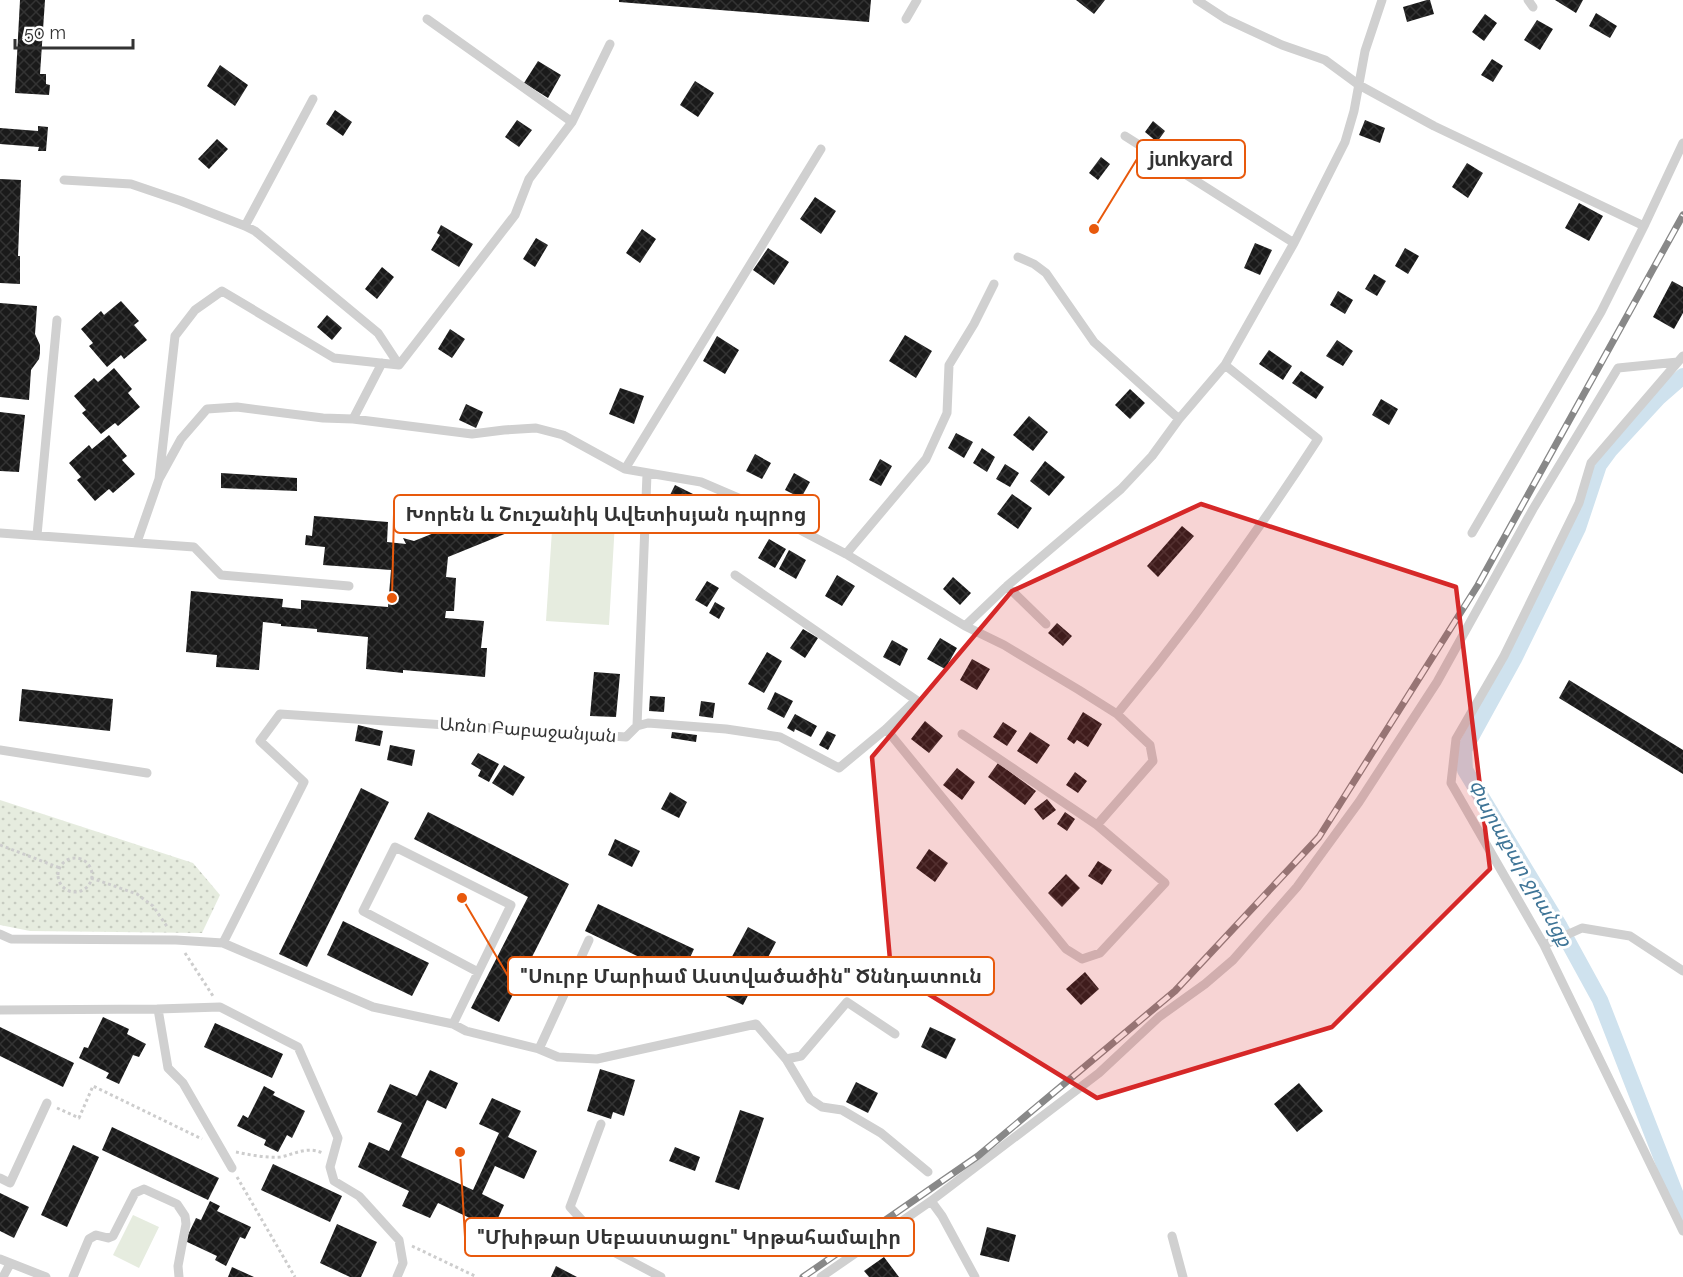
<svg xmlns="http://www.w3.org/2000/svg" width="1683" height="1277" viewBox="0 0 1683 1277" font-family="Raleway,'Noto Sans Armenian',sans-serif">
	<defs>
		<pattern id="green-dots" width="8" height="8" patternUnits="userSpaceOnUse" patternTransform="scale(1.5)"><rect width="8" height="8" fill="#e6ecdf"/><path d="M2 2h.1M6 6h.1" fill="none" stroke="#c6cbc0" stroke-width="1.8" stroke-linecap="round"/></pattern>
		<pattern id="building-cross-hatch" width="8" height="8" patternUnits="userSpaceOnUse" patternTransform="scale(1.5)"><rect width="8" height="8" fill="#1a1a1a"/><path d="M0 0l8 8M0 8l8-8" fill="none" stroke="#333"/></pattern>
	</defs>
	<rect width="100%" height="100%" fill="#fff"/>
	<path fill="url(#green-dots)" d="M0 800 193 863 220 895 202 933 30 931 0 925Z"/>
	<path fill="#e6ecdf" d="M554 500 616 505 609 625 546 621Z
		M133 1215 159 1227 139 1268 113 1255Z"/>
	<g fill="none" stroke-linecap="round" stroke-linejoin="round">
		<path stroke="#cfe2ee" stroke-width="16" d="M1683 376 1658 398 1610 450 1599 465 1578 528 1514 659 1464 750 1465 770 1560 927 1600 1000 1683 1213"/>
	</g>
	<path fill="url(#building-cross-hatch)" d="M20 0H45L40 74H46V84L50 85 49 95 15 93Z
		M619 0H871L869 22 619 2Z
		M1076 0H1105L1094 14Z
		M1427 0H1430L1434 14 1407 22 1403 7Z
		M1555 0H1583L1576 13Z
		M1596 13 1617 26 1610 38 1589 26Z
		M1485 14 1497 23 1484 41 1472 32Z
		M1537 20 1553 29 1540 50 1524 40Z
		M1492 59 1503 66 1493 82 1481 75Z
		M538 61 561 75 548 98 524 83Z
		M220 65 248 85 235 106 207 86Z
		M695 81 714 93 698 117 680 105Z
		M335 110 352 122 343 136 326 124Z
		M517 120 532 130 519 147 505 137Z
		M1365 120 1385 128 1380 143 1359 135Z
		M1153 121 1165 131 1157 142 1145 132Z
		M38 126 48 127 46 151H38L39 147 0 144V128L38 131Z
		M217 139 228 149 209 169 198 159Z
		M1101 157 1110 164 1098 180 1089 173Z
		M1467 163 1483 173 1468 198 1452 187Z
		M0 179 21 180 18 256H20V284L0 283Z
		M815 197 836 211 821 234 800 219Z
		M1579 203 1603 216 1589 241 1565 228Z
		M441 225 473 244 459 267 431 250 440 235 437 233Z
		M642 229 656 239 640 263 626 253Z
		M536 238 548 245 535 267 523 259Z
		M1255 243 1272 250 1260 275 1244 268Z
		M768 248 789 262 774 285 753 270Z
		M1405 248 1419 256 1408 274 1395 266Z
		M382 267 394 277 377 299 365 289Z
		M1374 274 1386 281 1377 296 1365 289Z
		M1672 281 1683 287V313L1674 329 1653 317Z
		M1338 291 1353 300 1345 314 1330 305Z
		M121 301 139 321 134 325 147 340 124 359 121 355 107 367 89 346 93 343 81 329 101 311 104 315Z
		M0 303 37 306 35 334 40 345V353L39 359 31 370 29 400 0 397Z
		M327 315 342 328 332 340 317 327Z
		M450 329 465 339 452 358 438 349Z
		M905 335 932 351 916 378 889 361Z
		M717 336 739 350 725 374 703 361Z
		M1337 340 1353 351 1343 366 1326 356Z
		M1269 350 1292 366 1283 380 1259 364Z
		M114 368 132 389 128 393 140 407 118 426 115 423 101 434 82 413 86 410 74 396 94 378 98 382Z
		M1301 371 1324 387 1316 399 1292 383Z
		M620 388 644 396 634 424 609 414Z
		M1130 389 1145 403 1130 419 1115 405Z
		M1381 399 1398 409 1389 425 1372 415Z
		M466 404 483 412 476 428 459 420Z
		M0 412 25 415 19 472 0 471Z
		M1029 416 1048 432 1033 451 1013 435Z
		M956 433 973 442 964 458 948 448Z
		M109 435 127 456 122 460 135 474 113 493 109 489 95 501 77 480 81 477 69 463 89 445 92 449Z
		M982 448 995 457 987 472 973 463Z
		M755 454 771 463 762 479 746 471Z
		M880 459 892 466 881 486 869 480Z
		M1045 461 1065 477 1049 496 1030 481Z
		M1005 464 1019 473 1010 487 996 479Z
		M221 473 297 478V491L221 488Z
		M794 473 810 482 801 498 785 490Z
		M675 485 705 500 690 530 660 515Z
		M1012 494 1032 508 1018 529 997 514Z
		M504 505 514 530 448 557 446 577 456 578 454 611H446L445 618 484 621 481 648H487L485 677 403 670V673L366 669 368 637 317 632V629L281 626V624L263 622 259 670 216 667 217 655 186 652 191 591 283 599 282 607 301 609V600L388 607 391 570 323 565 325 547 305 545 306 535 312 536 314 516 388 522 387 542 406 544 403 538 414 541Z
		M1182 526 1194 536 1158 577 1147 566Z
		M769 539 786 549 775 568 758 558Z
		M789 550 806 560 796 579 779 569Z
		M837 575 855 586 842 606 825 596Z
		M953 577 971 593 960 605 943 589Z
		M707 581 719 588 707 607 695 600Z
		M715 602 725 608 719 619 709 613Z
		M1057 623 1072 636 1063 646 1048 633Z
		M803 629 818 638 805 658 790 648Z
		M940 638 957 648 945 669 927 659Z
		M892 640 908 649 900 666 883 657Z
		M767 652 782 661 764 693 748 684Z
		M972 659 990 669 977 690 960 680Z
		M594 672 620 674 616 717 590 716Z
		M1569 680 1683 750V774L1559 698Z
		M22 689 113 699 110 731 19 721Z
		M775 692 793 701 784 718 767 709Z
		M650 696 665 697 664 712 649 711Z
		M701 701 715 703 713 718 699 716Z
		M1083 712 1102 724 1088 747 1077 740 1074 744 1067 739Z
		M795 714 817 726 811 737 795 729 794 732 787 728Z
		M925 721 943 736 929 753 911 739Z
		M1003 722 1017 731 1007 746 993 737Z
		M358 725 383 731 380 746 355 741Z
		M827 731 836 735 828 750 819 745Z
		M672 732 697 735 696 742 671 738Z
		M1030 732 1050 745 1037 764 1017 751Z
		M390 745 415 750 412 766 387 760Z
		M478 753 499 764 489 782 478 776 481 770 471 764Z
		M998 763 1036 791 1025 805 988 777Z
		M504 765 525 777 513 796 492 783Z
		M957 768 975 782 962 800 943 785Z
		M1075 772 1087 781 1078 793 1066 785Z
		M361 788 389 802 307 967 279 954Z
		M670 792 687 802 679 818 661 809Z
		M1047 799 1056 810 1043 820 1034 809Z
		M428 812 569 884 499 1022 471 1008 528 897 414 839Z
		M1065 812 1075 819 1067 831 1057 824Z
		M615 839 640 851 632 867 608 855Z
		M929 849 948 863 935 882 916 868Z
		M1098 861 1112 870 1102 885 1088 876Z
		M1066 874 1080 888 1062 907 1048 893Z
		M598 904 694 949 681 977 585 931Z
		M343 921 429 963 412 996 327 955Z
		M748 927 776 942 743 1005 714 990Z
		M1085 972 1099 989 1081 1005 1066 989Z
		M103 1017 129 1029 127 1034 146 1044 139 1057 133 1055 119 1084 106 1078 109 1073 79 1058 84 1047 88 1048Z
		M215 1023 283 1054 272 1078 204 1047Z
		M0 1027 74 1063 63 1087 0 1056Z
		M930 1027 956 1039 946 1059 921 1047Z
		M600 1069 635 1080 624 1116 613 1112 611 1119 587 1111Z
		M430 1070 458 1083 446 1109 427 1100 401 1157 473 1190 499 1133 479 1124 492 1098 521 1111 508 1137 537 1151 524 1179 495 1166 482 1194 504 1205 493 1229 438 1203 430 1218 402 1206 409 1191 358 1167 369 1142 389 1151 402 1123 377 1112 390 1084 417 1096Z
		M856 1082 878 1093 868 1113 846 1102Z
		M1299 1083 1323 1111 1297 1132 1274 1104Z
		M264 1086 275 1092 273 1095 305 1111 292 1138 287 1135 278 1152 264 1145 266 1140 237 1126 243 1115 248 1118Z
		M740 1110 764 1118 739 1190 715 1182Z
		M112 1127 219 1178 208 1200 102 1150Z
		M73 1145 99 1157 67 1227 41 1215Z
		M675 1147 700 1157 695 1171 669 1161Z
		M273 1164 342 1196 330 1222 261 1190Z
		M0 1193 29 1207 14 1238 0 1231Z
		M210 1201 220 1206 217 1211 251 1227 245 1239 240 1237 226 1266 215 1260 217 1256 185 1241 196 1218 201 1220Z
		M337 1224 377 1242 361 1277H350L320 1263Z
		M987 1227 1016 1235 1009 1262 980 1255Z
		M884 1257 899 1277H869L864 1271Z
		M556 1266 577 1277H551Z
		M232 1267 254 1277H228Z"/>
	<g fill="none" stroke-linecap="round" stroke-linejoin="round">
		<path stroke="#cdcdcd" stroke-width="3" stroke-dasharray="3 3" stroke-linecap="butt" d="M0 845 60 868
			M58 875a17 17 0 1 1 34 0a17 17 0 1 1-34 0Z
			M91 878 137 894 153 906 168 928
			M185 953 213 996
			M57 1108 79 1118 93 1086 202 1139
			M236 1152C250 1155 266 1158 280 1157 296 1154 306 1146 323 1153
			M237 1177 295 1277
			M412 1246 477 1277"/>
		<path stroke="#d0d0d0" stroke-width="9" d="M1197 0 1226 19 1282 45 1325 60 1359 85 1434 126 1644 226
			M1528 0 1533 7
			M427 19 572 122
			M906 19 917 0
			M1125 136 1294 243
			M64 180 131 184 181 201 245 226 255 231 378 333 399 365
			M245 226 313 99
			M1018 257 1034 264 1046 273 1094 342 1179 419
			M1683 356 1591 463 1579 503 1504 656 1456 739 1451 783 1544 945 1683 1231
			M399 365 515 215 529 179 572 122 610 44
			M353 419 382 363
			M625 469 821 149
			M159 479 181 439 207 409 237 407 323 418 353 419 472 434 504 430 536 428 563 435 625 469 701 482 743 500 846 554 965 626 1004 645 1079 690 1117 714 1150 745 1153 761 1097 825
			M0 533 194 547 221 575 349 586
			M1472 533 1601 312 1644 226 1683 143
			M37 535 57 320
			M137 542 159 479 175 336 195 310 222 291 334 358 399 365
			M846 554 926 459 947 413 949 365 974 324 994 284
			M1007 586 1046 624
			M965 626 1007 586 1121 489 1152 456 1179 419 1225 365 1294 243 1345 142 1354 111 1365 51 1382 0
			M1117 714C1189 627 1257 533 1318 439L1225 365
			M637 726 647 474
			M886 729 1066 949 1082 959 1100 953 1165 883 1097 825 962 734
			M0 750 147 773
			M0 934 11 939 176 940 223 943 373 1007 453 1024 466 1031 539 1049 589 940
			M223 943 304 782 260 741 280 714 626 737 637 726 648 723 726 729 780 737 839 768 886 729 916 700 735 575
			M1544 945 1582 928 1630 936 1683 971
			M158 1009 168 1068 183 1083 232 1168
			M0 1010 158 1009 220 1007 298 1047 338 1138 330 1167 334 1181 359 1196 399 1240 403 1263 397 1277
			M453 1024 511 905 395 847 363 911 478 972
			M539 1049 558 1057 597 1059 756 1024 786 1059 810 1099 822 1107 842 1110 881 1133 928 1172
			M786 1059 801 1056 847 1002 895 1034
			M601 1124 570 1207 608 1249 661 1277
			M0 1178 10 1183 47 1103
			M931 1201 942 1216 975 1277
			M1172 1236 1183 1277
			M0 1259 46 1277
			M3 1277 10 1264
			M73 1277 89 1239 96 1235 108 1238 113 1236 135 1193 144 1189 177 1204 185 1216 186 1224 178 1266 179 1277
			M821 1277 931 1201 1099 1073 1159 1017 1205 984 1233 960 1297 887 1359 802 1437 682 1533 509 1618 368 1678 362"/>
		<g stroke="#888" stroke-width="7">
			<path id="rail" d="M803 1277 978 1156 1175 991 1319 837 1478 585 1683 215"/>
		</g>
		<use href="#rail" stroke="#fff" stroke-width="4.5" stroke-dasharray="14" stroke-linecap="butt"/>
	</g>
	<path fill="#d62828" fill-opacity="0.2" stroke="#d62828" stroke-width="4.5" stroke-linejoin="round" d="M1201 504 1456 587 1490 869 1332 1027 1097 1098 891 971 872 757 1012 591Z"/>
	<g text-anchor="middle" stroke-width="6" stroke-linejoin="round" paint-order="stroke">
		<g font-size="18" fill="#333" stroke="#fff">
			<text transform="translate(528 730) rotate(4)" y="6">Առնո Բաբաջանյան</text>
		</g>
		<g font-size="20" font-style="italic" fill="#3f7597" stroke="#fff">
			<text transform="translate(1520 863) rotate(60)" y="7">Փարաքար ջրանցք</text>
		</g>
	</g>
	<path fill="none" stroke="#e8590c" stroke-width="2" d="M1094 229L1137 159M392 598L394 514M462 898L508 976M460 1152L465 1237"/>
	<g fill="#e8590c" stroke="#fff" stroke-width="2">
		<circle cx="1094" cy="229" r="6"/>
		<circle cx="392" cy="598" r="6"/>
		<circle cx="462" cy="898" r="6"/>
		<circle cx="460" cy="1152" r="6"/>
	</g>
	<g fill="#fff" stroke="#e8590c" stroke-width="2">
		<rect x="1137" y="140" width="108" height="38" rx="6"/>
		<rect x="394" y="495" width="425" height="38" rx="6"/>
		<rect x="508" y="957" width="486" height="38" rx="6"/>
		<rect x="465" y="1218" width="449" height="38" rx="6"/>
	</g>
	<g font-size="20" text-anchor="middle" font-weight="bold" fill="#333">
		<text x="1191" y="166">junkyard</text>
		<text x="606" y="521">Խորեն և Շուշանիկ Ավետիսյան դպրոց</text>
		<text x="751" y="983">"Սուրբ Մարիամ Աստվածածին" Ծննդատուն</text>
		<text x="689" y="1244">"Մխիթար Սեբաստացու" Կրթահամալիր</text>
	</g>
	<path d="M15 39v9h118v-9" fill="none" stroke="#333333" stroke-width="3"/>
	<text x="24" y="39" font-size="18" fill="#333333" stroke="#ffffff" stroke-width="4.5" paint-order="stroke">50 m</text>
</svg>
